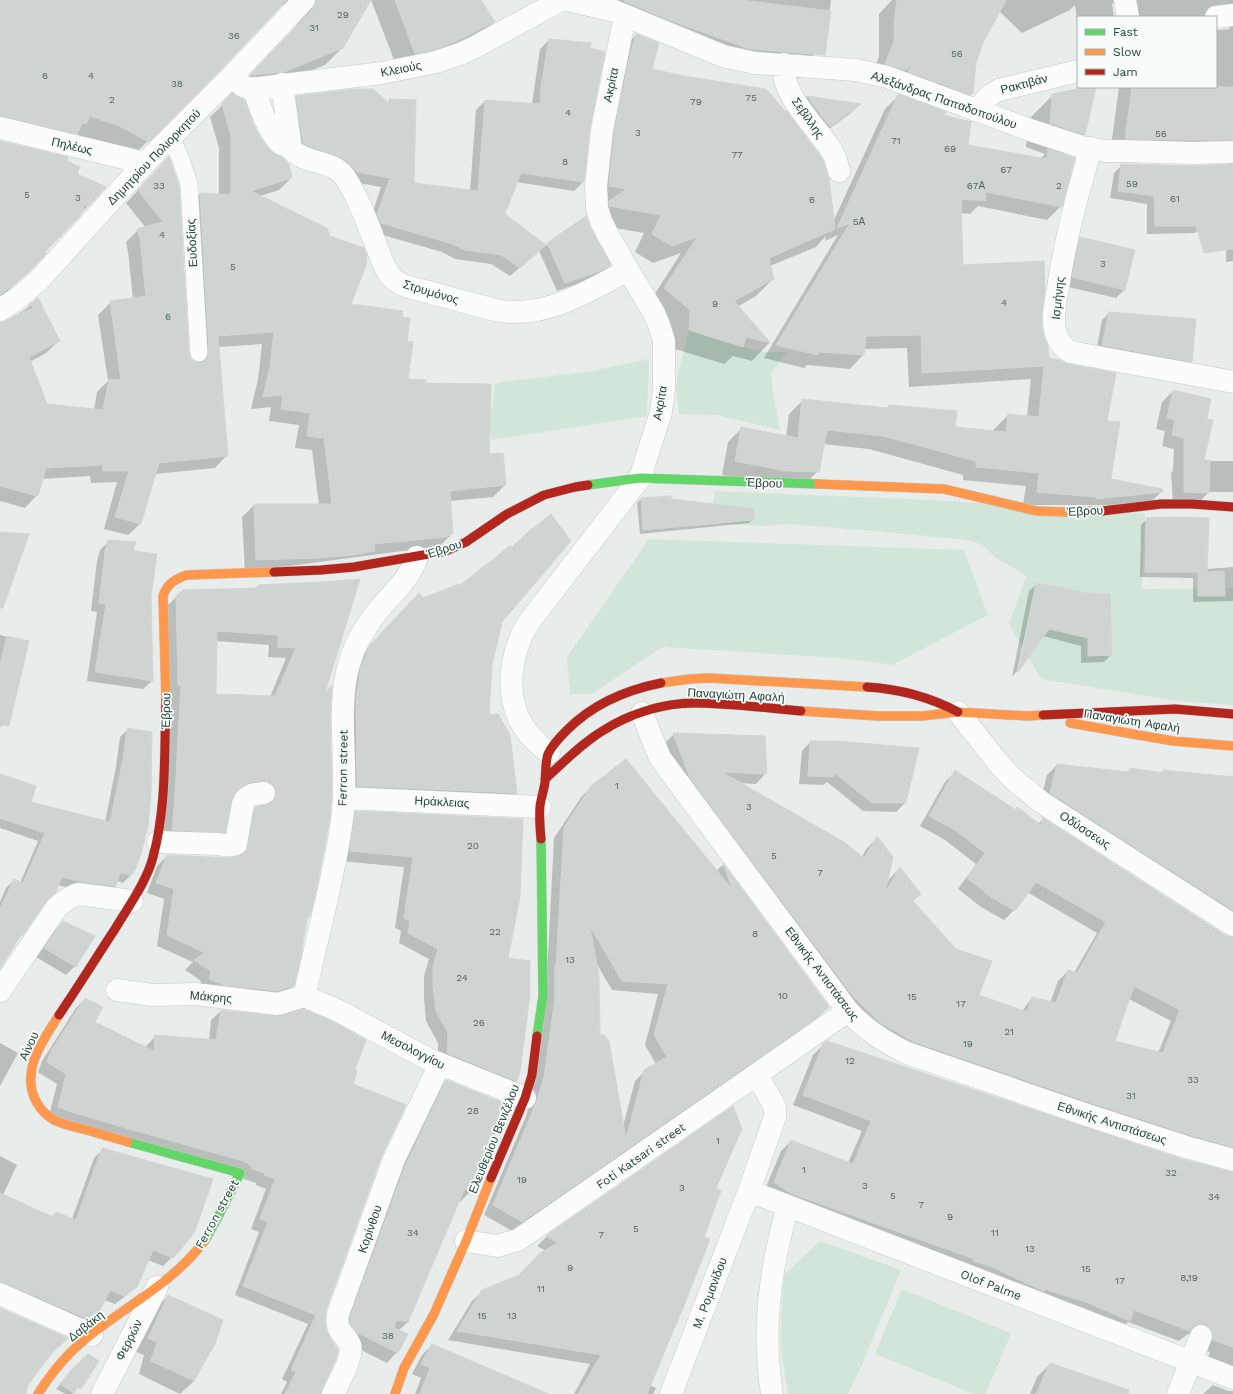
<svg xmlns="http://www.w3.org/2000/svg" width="1233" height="1394" viewBox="0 0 1233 1394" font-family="'Work Sans',sans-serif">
	<rect width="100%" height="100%" fill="#e8edeb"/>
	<path fill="#d1e6d8" d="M689 330 743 347 765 352H787L771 373 773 391 780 430 717 415 679 414 676 390 678 374Z
		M649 359 647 416 491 440 489 430 495 384 507 381 587 372Z
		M715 491 933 500 1145 514 1142 589 1233 588V705L1177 701 1041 679 1009 624 1026 576 995 557 981 544 967 540 874 531 787 524 766 526 711 523Z
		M649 539 964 550 988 615 892 665 840 658 662 647 592 694H570L567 657Z
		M820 1241 901 1270 861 1367 848 1394H788L780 1342 784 1275Z
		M902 1289 1011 1333 986 1394H974L875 1354Z"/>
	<path fill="#0003" fill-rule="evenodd" d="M0 0H370L342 48 325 65 266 89 235 92 296 27 300 20 289 4 282 5 131 158 102 143 76 134 59 150 0 136Z
		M371 0H480L494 22 477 39 398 70Z
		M572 0H831L827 33 814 54 796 71Z
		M892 0H1233V261L1226 262 1228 175 1231 167 1228 161 1110 154 1119 87H1216V30L1230 29 1228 23 1216 17H1123L1119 7 1112 3 1114 17H1078V28L1075 5 1070 10 1022 33 999 11 982 42 975 63 972 93 957 109 870 79 879 57V14Z
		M636 35 651 70 833 222 885 109 898 96 942 116 967 146 1040 159 1045 154 1026 147 1029 119 1053 95 1095 87 1084 134 1063 155 1061 206 1047 220 978 206 970 214 961 213 962 266 1041 326 1048 359 1106 421 1109 480 1162 491 1148 505H1023L1026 486 963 480V475L869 449 823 444 818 471 804 485 722 475 728 442 742 428 786 437 789 414 803 400 886 409 889 406 954 428 994 432V429L1008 415 1027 417 1031 379 909 387 907 348 864 349 863 355 850 369 807 365 804 368 764 358 838 235 825 241 826 236 816 247 770 266 773 279 756 296 737 307 769 343 752 361 733 356 724 364 672 348V328L647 306 681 253 653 263 635 252 644 233 592 224 591 204 619 52Z
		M549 40 589 127 583 182 574 191 516 182 503 214 545 246 548 244 589 227 610 265 601 274 591 279 557 291 539 251 510 276 491 264 455 259 442 252 372 232 369 224 381 187 347 181 299 155 288 106 297 97 387 103 390 100 413 184 470 191 476 110 485 101 532 104 540 49Z
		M233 95 252 123 261 140 291 178 279 190 260 196 349 305 401 317 406 342 407 380 424 384 488 455 505 485 493 497 450 501 452 534 440 546 245 572 242 517 254 505H319L312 450 295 448 299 425 269 421 271 407 251 409 258 379 262 344 218 347 227 455 215 468 155 474 141 523 128 535 104 529 117 482 91 483 90 476 42 479 37 495 25 508 0 501V325L26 309 37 299 59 341 46 353 30 362 46 405 94 410 97 392 108 381 98 315 111 302 133 299 128 252 126 242 138 230 146 228 126 203 157 170 188 354 190 359 197 363 188 206 200 194 219 195V148L210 117Z
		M807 97 859 105 851 113 821 135 799 105Z
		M0 142 66 162 76 175 89 205 40 256 29 271 0 298Z
		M1122 165 1208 166 1203 225 1195 233 1147 234V204L1110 198 1114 173Z
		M1081 238 1124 290 1116 298 1064 286 1072 247Z
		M1109 313 1191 361 1183 369 1096 352 1102 320Z
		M1173 391 1206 419 1203 461H1233V492H1209L1197 504 1173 503 1171 473 1173 471 1174 449 1162 446 1165 431 1156 429 1162 402Z
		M641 499 670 500 753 519 749 523 640 534 637 503Z
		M1147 519 1206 569 1233 567V601L1193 602V578L1140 577 1141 525Z
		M109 541 132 552 150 596 152 681 143 689 87 681 97 612 91 611 97 561 100 550Z
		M322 583 323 696 306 919 293 986 282 996 200 990 201 981 185 970 193 962 157 946 164 899 147 893 157 866 167 856 230 859 239 857 246 819 256 808 266 805 267 803 239 792 233 795 231 798 224 832 214 842 163 840 167 606 178 595 255 589 258 586ZM216 641 269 645 268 657 286 658 270 697 215 695Z
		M1037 584 1111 655 1104 662 1081 663V646L1043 636 1037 587H1035L1017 671 1019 669 1012 677 1029 591Z
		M458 588 501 621 491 665 488 716 509 736 516 793 507 802 348 795 346 727 361 655 410 603Z
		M0 635 28 642 8 719 0 727Z
		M128 729 131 875 123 883 117 881 115 886 108 894 74 889 57 885 17 940 0 966V902L6 888 14 880 20 883 38 841 0 828V779L29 803 105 822 116 767 120 737Z
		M674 734 766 773 756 784 739 783 861 858 867 848 877 838 886 885 890 878 900 868 912 901 978 995 1022 1011 1032 998 1050 1003 1058 981 1068 971 1074 973 1097 933 1027 892 1014 910 1004 920 981 907 958 889 976 864 945 840 920 826 945 782 955 772 1015 811 1038 824 1043 819 1226 936 1233 938V1163L901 1051 841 1004 664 744ZM1129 999 1171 1021 1158 1053 1113 1042Z
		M810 742 905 803 896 812 863 811 827 782 823 785 799 784 802 751Z
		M1057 765 1126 773 1130 769 1161 773 1164 771 1233 778V928L1040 803 1047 775Z
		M592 786 716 871 723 865 828 1007 818 1017 797 1033 512 1231 484 1215 527 1114 547 974 554 838 582 796ZM595 961 612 990 658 994 645 1045 656 1064 645 1071 635 1081 623 1126 599 1036Z
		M356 812 522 820 506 959 519 1072 516 1081 506 1091 438 1063V1043L426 1021 424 998V976L429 959 399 943 401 931 395 928 404 867 340 861 346 822Z
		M63 922 75 966 66 975 36 957 54 931Z
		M85 999 94 1023 146 1048V1046L156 1036 209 1041 211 1020 221 1011 354 1071 351 1085 381 1154 325 1310 320 1394H281L287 1382 282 1379 308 1324 235 1295 259 1232 251 1229 266 1189 256 1185V1183L49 1116 57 1084 38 1072 42 1061 76 1008Z
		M0 1043 18 1053 0 1086Z
		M823 1045 930 1077 931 1076 1083 1128 1182 1160 1233 1173V1381L1206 1363 1210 1352 1203 1350 1195 1334H1188L1179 1341 1128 1322 1119 1331 764 1192 781 1151 791 1141 848 1163 862 1131 793 1105 813 1055Z
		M446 1081 470 1192 460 1202H458L408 1322 398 1331 397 1352 387 1363 347 1343 340 1336 395 1176 436 1092Z
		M733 1107 715 1189 649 1385 656 1388 653 1394H574L590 1364 448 1340 472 1301 483 1291 519 1276 546 1251 537 1246 546 1237Z
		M103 1149 181 1248 163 1266 148 1260 136 1286 127 1295 115 1304 104 1300 98 1314 89 1323 0 1293V1156L17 1165 3 1195 51 1217 56 1213 72 1219 94 1158Z
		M168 1296 194 1381 180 1394 139 1374 144 1355 136 1352 155 1309Z
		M432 1345 524 1394H415L421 1378 412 1374 422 1355Z
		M1050 1364 1129 1392 1128 1394H1030L1037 1377Z
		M67 1376 74 1392 72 1394H66L56 1389Z
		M1213 1385 1228 1391H1233V1394H1203Z"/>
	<path fill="#cfd4d2" stroke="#d1d6d4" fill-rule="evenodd" d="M0 0H287L223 67 149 142 119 126 90 116 86 124 82 123 77 134 0 116Z
		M316 0H371L343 48 284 72 250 75 313 9Z
		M395 0H481L495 22 455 42 433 50 415 54Z
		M624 0H740L831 11 825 55 750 49 666 19 624 1Z
		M897 0H1006L983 43 976 63 973 93 971 95 908 72 911 66 905 70 885 64 894 41V22Z
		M636 34 659 43 652 69 684 76 766 89 786 112 787 111 823 160 829 178 835 229 769 258 774 279 734 301 771 343 746 337 743 347 689 330 690 310 664 288 697 237 672 246 652 234 661 215 609 206V201L627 189 609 186 614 132 629 59Z
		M549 39 591 43 590 48 605 52 590 128 584 182 521 173 505 214 546 245 520 268 501 255 465 250 452 244 381 223 377 214 390 178 357 172 350 164 340 157 309 146 303 143 296 96 355 89H373L389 103V99L416 100 414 183 478 191 485 100 540 104 541 87Z
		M1088 87H1096L1085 135 1050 123 1052 94Z
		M1132 87H1233V140H1193L1125 139Z
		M232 93 245 100 253 123 261 139 272 152 282 157 289 164 292 178 251 191 327 228 330 236 364 248 367 255 366 266 351 304 403 311 402 317 410 318 407 341 413 342 408 379 426 380 425 383 491 384 489 454 503 453 506 485 450 491 453 534 446 537 374 544 375 551 352 555 320 558 256 560 254 504H332L324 438 307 436 310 413 281 409 283 395 263 397 270 366 274 332 218 336 228 456 159 463 141 524 115 517 129 471H103L102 465 46 468 38 496 0 486V323L35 307 29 305 38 298 60 341 29 357 47 404 103 410 109 379 121 380 110 301 146 296 140 239 137 229 163 222 138 190 169 157 179 186 189 354 191 359 195 362 200 363 204 362 208 358 209 352 200 193 231 195V136L222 104Z
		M898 94 947 112 943 115 971 122 968 145 1047 159 1048 149 1075 158 1062 207 986 192 985 201 961 199 963 265 1044 261 1045 290 1042 313V326L1044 337 1048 347 1049 358 1060 360 1068 364 1116 373 1107 421 1120 422 1111 479 1163 489V492L1096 499V497L1037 492 1039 473 976 467V461L883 436 827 430 819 472 786 471 735 461 741 427 798 438 802 399 888 408 889 405 957 411 955 427 1006 432 1008 414 1039 417 1044 366 922 373 921 335 866 336 864 355 819 352 818 355 776 345 850 223 837 228Z
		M807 96 861 104 830 127Z
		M0 141 68 157 67 161 80 167 77 174 106 187 89 206 85 205 80 216 43 254 47 253 29 272 0 295Z
		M1121 164 1193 166 1233 164V249L1204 253 1196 226H1155L1154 196 1118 191Z
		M586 216 590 227 611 265 600 271 565 283 547 243Z
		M1080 237 1135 250 1125 290 1072 277Z
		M1109 312 1196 319 1192 362 1102 345Z
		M1173 390 1211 399 1207 419 1213 420 1204 460H1210L1209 493 1184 492V438L1172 435 1175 420 1167 418Z
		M671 496V499L754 509V520L643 530 641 498Z
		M551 514 571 541 502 622 492 665 489 715 498 714 510 735 517 793 357 786 356 699 361 667 370 645 419 593 423 598 459 584V586L511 545V548L527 533Z
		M1172 517 1209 518 1207 572 1224 571 1225 596H1198V572H1145L1146 518Z
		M0 532 29 534 3 608H0Z
		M108 540 136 542 133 551 157 554 151 596 153 681 95 672 106 604 99 603 105 551Z
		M360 579 325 693 332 685 330 716 332 791 330 819 315 896 310 916 307 919 300 961 294 986 277 991 224 985 209 979 211 971 194 960 205 953 167 935 174 889 156 883 167 855 230 858 240 856 245 852 248 846 255 807 272 803 275 798 276 791 274 785 270 782 263 781 250 782 241 787 232 799 225 833 172 830 175 794 181 685H178L176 596 183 590 258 588V585L322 582ZM217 631 278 635V647L296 648 275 696 216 694Z
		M1036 583 1087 593 1110 594 1112 655 1088 656V638L1049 629 1018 672Z
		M7 636 29 641 9 726 0 725V665Z
		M127 728 152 732 151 793 148 826 141 854 135 870 131 875 120 873 116 886 82 882 62 877 56 892 47 900 22 936 21 935 0 969V909L14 879 23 883 45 833 0 818V774L36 786 31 802 110 822 123 759Z
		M673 733 765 736 767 774 722 772 844 842 864 858 877 836 893 857 885 893 900 867 921 894 913 901 956 949 992 961 979 995 1027 1012 1032 997 1056 1003 1068 970 1077 973 1106 922 1036 882 1015 911 991 897 967 878 985 853 955 830 929 816 955 770 1016 810 1017 807 1041 825 1043 818 1226 936 1233 937V1147L1190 1135 1091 1103 912 1041 879 1022 851 994 690 778ZM1134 986 1180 1010 1163 1053 1115 1041Z
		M810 741H837L919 748 906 803H872L836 774 833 777 808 776Z
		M626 759 732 889 723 863 829 1007 808 1024 522 1222 493 1205 536 1103 544 1077 555 998V965H556L564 827 592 785ZM590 926 622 981 668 984 654 1035 667 1057 644 1070 626 1139 609 1041 604 1035H600L599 977Z
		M1057 764 1128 772 1130 768 1163 773V770L1233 777V910L1050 793Z
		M355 811 523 819 520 897 508 958 530 961V995L520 1072 517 1081 447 1053 448 1033 436 1011 433 987V966L438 949 408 933 410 921 404 918 413 857 350 851Z
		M63 921 95 936 76 967 44 948Z
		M85 998 103 1007 95 1022 154 1051 155 1035 216 1040 221 1010 277 1016 303 1009 334 1022 366 1040 355 1070 357 1071 353 1084 406 1105 382 1155 326 1310 325 1320 326 1330 329 1336 338 1350 336 1359 322 1389 321 1394H285L296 1372 291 1370 316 1315 243 1286 268 1222 260 1219 275 1179 264 1175 265 1173 252 1169 249 1164 243 1161 129 1129 68 1111 58 1107 66 1074 47 1062 51 1051Z
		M827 1041 1182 1159 1233 1172V1347L1213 1340V1334L1211 1329 1205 1324H1199L1193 1326 1190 1331 1134 1310 1130 1321 1088 1303 1045 1289 1044 1292 1039 1289 992 1267 973 1261 974 1259 790 1193 774 1182 791 1140 853 1164 871 1121 803 1095 823 1044Z
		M446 1080 508 1105 471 1192 465 1188 408 1322 396 1320 394 1328 408 1334 398 1353 358 1333 350 1324V1317L406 1164Z
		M733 1106 742 1129 716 1188 721 1191 704 1237 710 1239 685 1303 647 1394H578L601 1355 457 1331 482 1290 519 1275 540 1253 558 1243 546 1236Z
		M102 1148 213 1179 195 1231 182 1248 173 1258 153 1250 137 1287 124 1296 110 1290 98 1314 90 1320 5 1283 0 1282V1193L53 1217 56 1212 76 1220Z
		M168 1295 223 1320 215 1344 194 1381 151 1361 157 1342 148 1338Z
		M0 1308 68 1338 52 1353 41 1367 27 1387 26 1394H0Z
		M432 1344 549 1394H420L430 1368 421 1364Z
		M88 1354 99 1361 81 1389 78 1387 74 1393 60 1384 71 1370Z
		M1050 1363 1129 1390 1128 1394H1036Z"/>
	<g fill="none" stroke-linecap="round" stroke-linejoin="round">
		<g stroke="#c5cac8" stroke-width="18">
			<path id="lane" d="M171 136 181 160 189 184 199 353"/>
		</g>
		<g stroke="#c5cac8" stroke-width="23">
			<path id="street" d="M568 0 614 11 723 56 755 63 856 70 887 77 1030 130 1082 147 1105 151H1123L1193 153 1233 152
				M1125 0 1128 17
				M1216 17 1233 15
				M784 64C779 94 819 129 833 153 836 158 837 165 839 171
				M232 76 243 86 250 89 382 73 436 62 460 54 475 47 561 0
				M282 84 291 149C305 165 335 159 346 179 358 198 366 219 374 240 379 251 382 264 389 274 394 281 401 285 409 287L495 310C543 320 587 292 628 270
				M254 88C258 104 269 133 281 144L290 145
				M977 111 990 95 999 90 1078 71
				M0 128 145 163
				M1091 148C1077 195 1065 240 1058 288 1056 300 1052 317 1055 330 1057 339 1062 347 1070 352L1233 382
				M0 310 18 298 38 281 145 163 232 76 304 0
				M958 712 996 760 1011 777 1041 802 1233 925
				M642 713 660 758 848 1011C865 1030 884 1042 907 1053L1087 1115 1186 1147 1233 1160
				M549 753C539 745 530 736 523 726 504 695 510 652 529 622L640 478 661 412 664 390V341L659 325 654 313 628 270 607 233 601 221 597 208 596 186 602 130 625 16
				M344 798 540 807
				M158 842 217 844C224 845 229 847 236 844L243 804C247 794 254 794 264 793
				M117 990 152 995 195 994 278 1004 304 996
				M0 991 57 907C64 901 69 897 78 894L132 901
				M304 996C312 964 319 931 327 899 333 869 341 839 343 809 348 762 336 708 349 664 355 643 368 622 382 606 397 588 409 579 417 557
				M304 996 339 1011 428 1059 525 1098
				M749 1191 1233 1378
				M466 1241 497 1246 518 1240 848 1011
				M0 1294 92 1335
				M102 1394 157 1287
				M333 1394C338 1383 354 1357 350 1345 345 1331 335 1335 338 1314L394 1159 440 1064
				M671 1394 749 1191 775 1117V1107L757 1075
				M772 1394C762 1332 770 1267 788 1207
				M1178 1394 1201 1336"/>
		</g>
		<g stroke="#c3cbc8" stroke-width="10">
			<path id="fast" d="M588 485 640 478 818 484
				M537 1036 543 996 541 839
				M128 1142 240 1173 218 1217 205 1240"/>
		</g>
		<g stroke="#c3cbc8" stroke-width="10">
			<path id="slow" d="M818 484 944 489 1037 511 1063 512 1102 511
				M661 683 690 679 709 678 867 687
				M166 700 163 596C167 584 175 579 187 575L274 572
				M801 711 878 716H922L958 712 1027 716 1043 715
				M1070 723 1173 741 1233 746
				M59 1015C43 1041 19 1072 37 1103 41 1110 47 1116 54 1120 64 1125 76 1127 87 1130 100 1134 114 1138 128 1142
				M38 1394C48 1378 59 1364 72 1351 114 1311 170 1288 205 1240
				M395 1394 404 1368 434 1314 466 1241 491 1178"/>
		</g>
		<g stroke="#c3cbc8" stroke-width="10">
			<path id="jam" d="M1102 511 1161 504H1192L1233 507
				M274 572 321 570 354 567 446 551 466 542 507 514 544 495 575 487 588 485
				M867 687C900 689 928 696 958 712
				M1043 715 1175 709 1233 714
				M545 779C564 762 582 743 604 730 629 714 663 703 694 703 729 703 765 708 801 711
				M541 839C540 828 539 817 540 806 541 798 544 790 545 782 546 773 545 763 548 754 552 745 560 737 567 730 592 705 626 690 661 683
				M59 1015C78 987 96 958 115 929 128 907 147 881 153 857 167 806 164 752 166 700
				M491 1178 525 1098 532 1075 537 1036"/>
		</g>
		<use href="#lane" stroke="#fcfcfc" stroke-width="17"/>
		<use href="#street" stroke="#fcfcfc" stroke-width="22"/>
		<use href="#fast" stroke="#63d668" stroke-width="9"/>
		<use href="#slow" stroke="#ff974d" stroke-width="9"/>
		<use href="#jam" stroke="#b3261e" stroke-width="9"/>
	</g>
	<g text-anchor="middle" stroke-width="3.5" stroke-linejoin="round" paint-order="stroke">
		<g font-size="10" fill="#506761">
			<text x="343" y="18">29</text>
			<text x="314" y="31">31</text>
			<text x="234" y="39">36</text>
			<text x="957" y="57">56</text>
			<text x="45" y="79">6</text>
			<text x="91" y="79">4</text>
			<text x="177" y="87">38</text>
			<text x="751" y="101">75</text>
			<text x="112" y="103">2</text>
			<text x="696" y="105">79</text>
			<text x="568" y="116">4</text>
			<text x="638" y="136">3</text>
			<text x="1161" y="137">56</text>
			<text x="896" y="144">71</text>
			<text x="950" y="152">69</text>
			<text x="737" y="158">77</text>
			<text x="565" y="165">8</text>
			<text x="1006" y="173">67</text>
			<text x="1132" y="187">59</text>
			<text x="159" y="189">33</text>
			<text x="976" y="189">67Α</text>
			<text x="1059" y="189">2</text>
			<text x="27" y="198">5</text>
			<text x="78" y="201">3</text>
			<text x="1175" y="202">61</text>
			<text x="812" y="203">6</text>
			<text x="859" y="225">5Α</text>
			<text x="162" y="238">4</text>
			<text x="1103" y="267">3</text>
			<text x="233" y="270">5</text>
			<text x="1004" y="306">4</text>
			<text x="715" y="307">9</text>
			<text x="168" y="320">6</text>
			<text x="617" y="789">1</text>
			<text x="749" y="810">3</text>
			<text x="473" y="849">20</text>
			<text x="774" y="859">5</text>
			<text x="820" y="876">7</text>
			<text x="495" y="935">22</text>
			<text x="755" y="937">8</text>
			<text x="570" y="963">13</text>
			<text x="462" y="981">24</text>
			<text x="783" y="999">10</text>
			<text x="912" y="1000">15</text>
			<text x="961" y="1007">17</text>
			<text x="479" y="1026">26</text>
			<text x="1009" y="1035">21</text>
			<text x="968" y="1047">19</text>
			<text x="850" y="1064">12</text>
			<text x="1193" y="1083">33</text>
			<text x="1131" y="1099">31</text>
			<text x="473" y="1114">28</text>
			<text x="718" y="1144">1</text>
			<text x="804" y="1173">1</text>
			<text x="1171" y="1176">32</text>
			<text x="522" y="1183">19</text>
			<text x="865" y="1189">3</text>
			<text x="682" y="1191">3</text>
			<text x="893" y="1199">5</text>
			<text x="1214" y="1200">34</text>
			<text x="921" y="1208">7</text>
			<text x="950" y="1220">9</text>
			<text x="636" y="1232">5</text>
			<text x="413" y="1236">34</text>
			<text x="995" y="1236">11</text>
			<text x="601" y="1238">7</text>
			<text x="1030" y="1252">13</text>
			<text x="570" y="1271">9</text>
			<text x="1086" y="1272">15</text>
			<text x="1189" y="1281">8,19</text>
			<text x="1120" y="1284">17</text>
			<text x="541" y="1292">11</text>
			<text x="482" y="1319">15</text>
			<text x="512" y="1319">13</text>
			<text x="388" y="1339">38</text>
		</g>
		<g font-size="12" fill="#24423a" stroke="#f7fbf9">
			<text transform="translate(401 69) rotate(-11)" y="4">Κλειούς</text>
			<text transform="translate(1024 84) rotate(-15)" y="4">Ρακτιβάν</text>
			<text transform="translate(611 85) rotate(-78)" y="4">Ακρίτα</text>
			<text transform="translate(944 100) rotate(19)" y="4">Αλεξάνδρας Παπαδοπούλου</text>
			<text transform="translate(808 118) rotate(55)" y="4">Σεβίλλης</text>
			<text transform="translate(72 146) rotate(13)" y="4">Πηλέως</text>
			<text transform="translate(154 157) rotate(-46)" y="4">Δημητρίου Πολιορκητού</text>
			<text transform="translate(192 243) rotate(-93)" y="4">Ευδοξίας</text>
			<text transform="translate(431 292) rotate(17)" y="4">Στρυμόνος</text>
			<text transform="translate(1058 298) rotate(-84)" y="4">Ισμήνης</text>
			<text transform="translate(660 403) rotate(-80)" y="4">Ακρίτα</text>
			<text transform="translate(764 483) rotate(2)" y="4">Έβρου</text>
			<text transform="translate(1085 511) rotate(-3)" y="4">Έβρου</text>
			<text transform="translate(444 549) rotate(-18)" y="4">Έβρου</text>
			<text transform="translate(736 695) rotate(3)" y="4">Παναγιώτη Αφαλή</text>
			<text transform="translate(166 711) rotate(-89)" y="4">Έβρου</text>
			<text transform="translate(1132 721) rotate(9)" y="4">Παναγιώτη Αφαλή</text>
			<text transform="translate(343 768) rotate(-89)" y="4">Ferron street</text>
			<text transform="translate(442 802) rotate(3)" y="4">Ηράκλειας</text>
			<text transform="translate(1085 830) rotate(33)" y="4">Οδύσσεως</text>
			<text transform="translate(822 974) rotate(53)" y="4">Εθνικής Αντιστάσεως</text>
			<text transform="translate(211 997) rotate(5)" y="4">Μάκρης</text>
			<text transform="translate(29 1046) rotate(-65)" y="4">Αίνου</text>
			<text transform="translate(413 1050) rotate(27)" y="4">Μεσολογγίου</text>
			<text transform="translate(1112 1123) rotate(18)" y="4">Εθνικής Αντιστάσεως</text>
			<text transform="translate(494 1139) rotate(-68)" y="4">Ελευθερίου Βενιζέλου</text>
			<text transform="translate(641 1156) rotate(-35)" y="4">Foti Katsari street</text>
			<text transform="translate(217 1214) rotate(-61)" y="4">Ferron street</text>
			<text transform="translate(370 1229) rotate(-71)" y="4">Κορίνθου</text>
			<text transform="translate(991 1285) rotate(21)" y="4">Olof Palme</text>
			<text transform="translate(710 1293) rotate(-69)" y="4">Μ. Ρομανίδου</text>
			<text transform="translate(86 1326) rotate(-38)" y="4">Δαβάκη</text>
			<text transform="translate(129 1340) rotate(-63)" y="4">Φερρών</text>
		</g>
	</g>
	<rect x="1077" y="16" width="140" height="72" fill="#f7fbf9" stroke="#a3b1ad"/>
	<rect x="1085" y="29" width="20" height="6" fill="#63d668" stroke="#a3b1ad"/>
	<text x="1113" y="36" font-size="12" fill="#24423a">Fast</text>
	<rect x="1085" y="49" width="20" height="6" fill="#ff974d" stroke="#a3b1ad"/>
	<text x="1113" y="56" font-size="12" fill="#24423a">Slow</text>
	<rect x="1085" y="69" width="20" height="6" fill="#b3261e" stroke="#a3b1ad"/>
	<text x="1113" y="76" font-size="12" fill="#24423a">Jam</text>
</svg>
